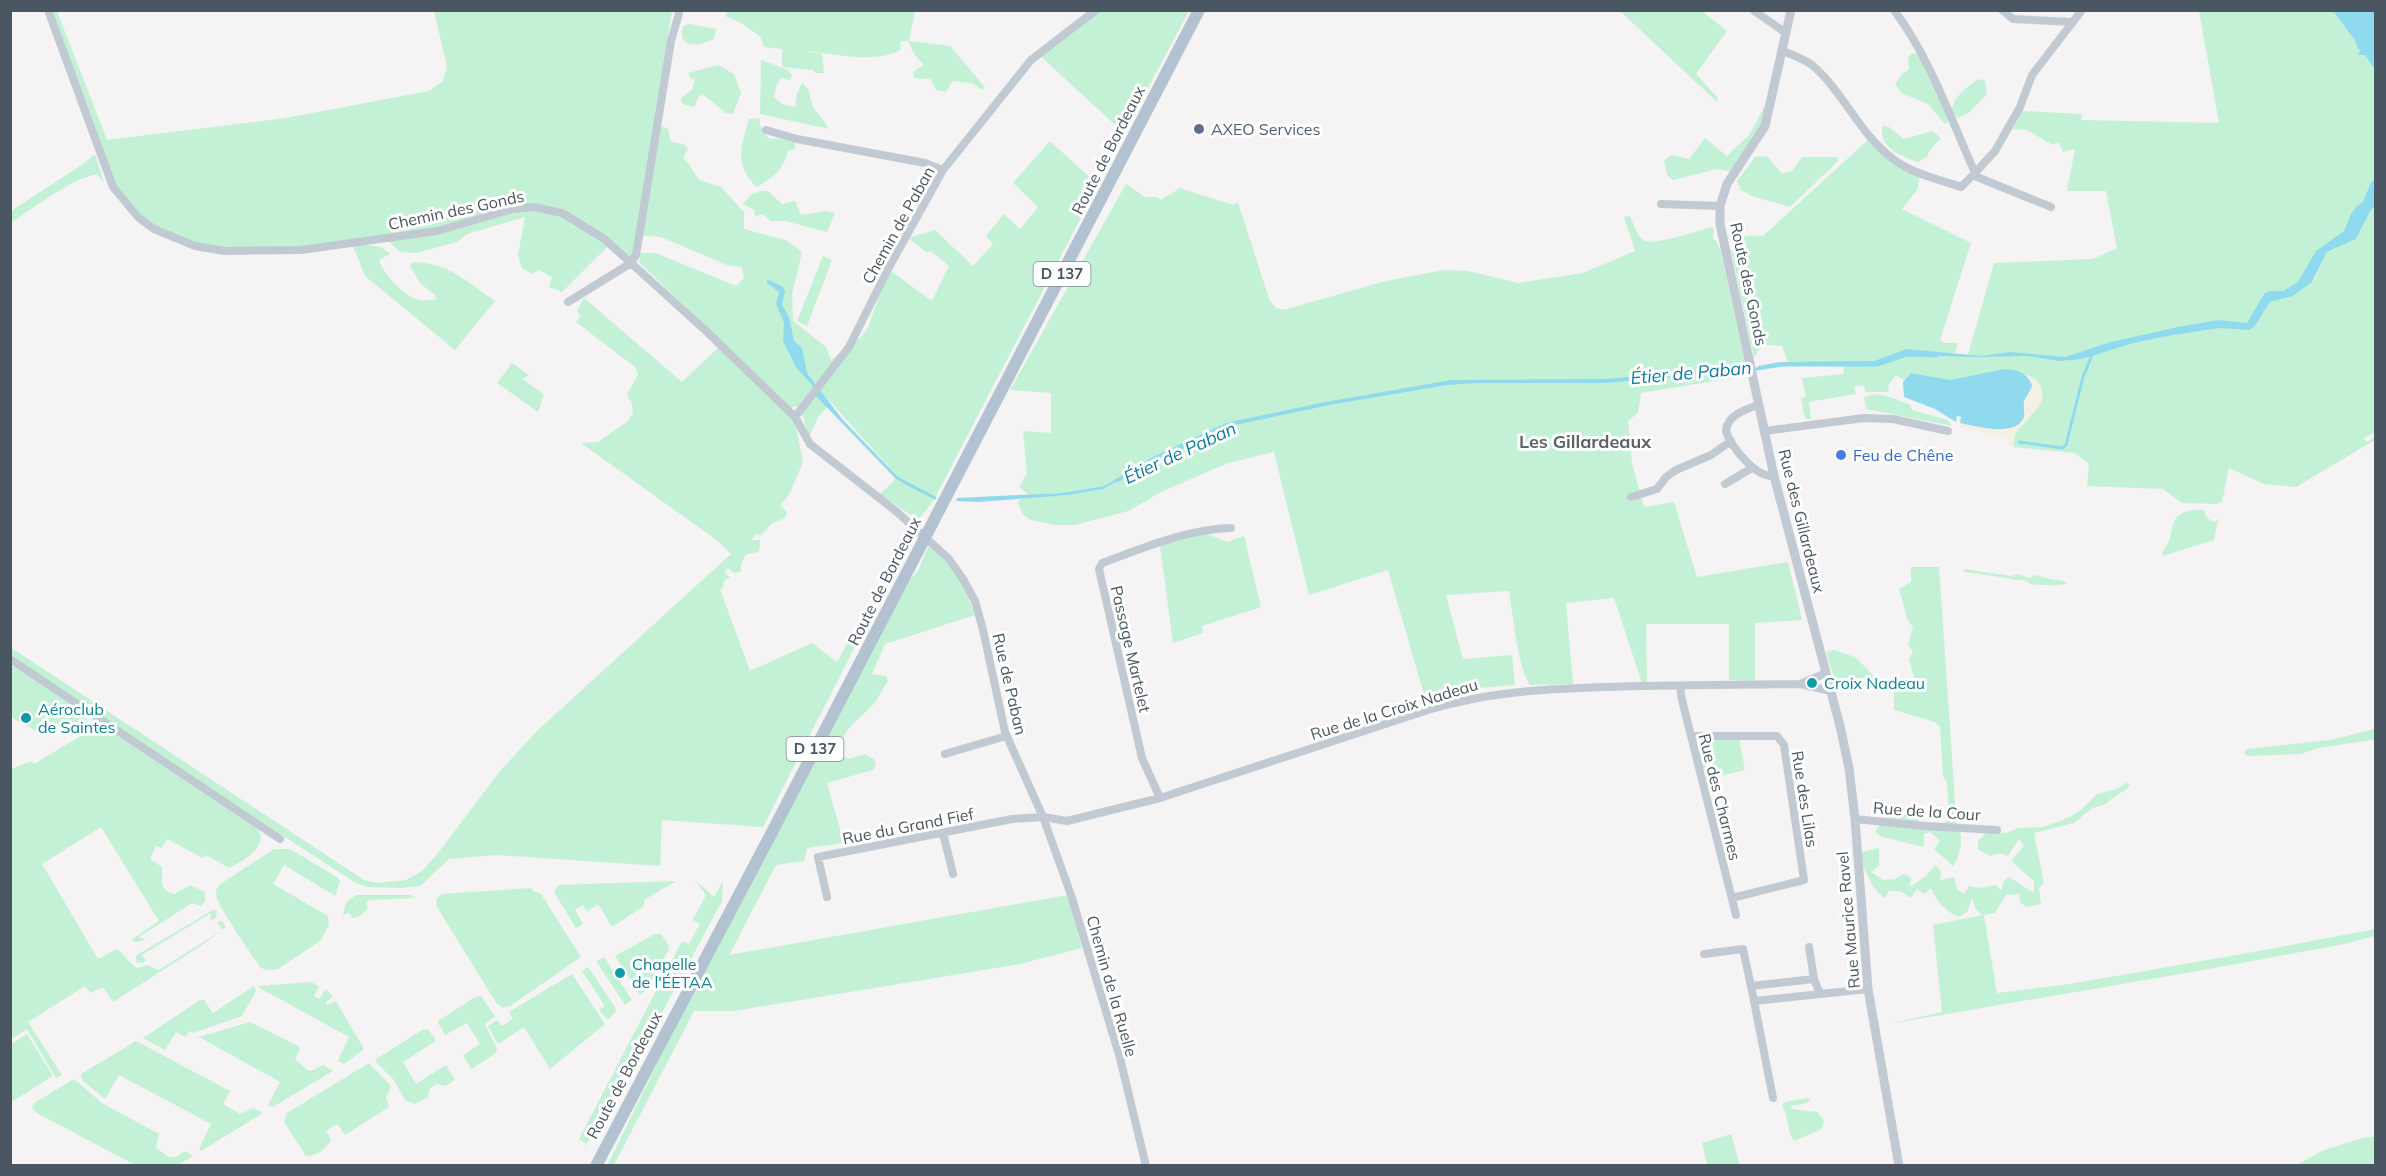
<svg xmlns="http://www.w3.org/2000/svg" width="2386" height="1176" viewBox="0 0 2386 1176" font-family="Mulish,sans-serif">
	<rect width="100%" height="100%" fill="#f5f3f3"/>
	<path fill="#c3f1d5" d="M51 11H57L107 140 286 118 429 91 443 81 447 67 434 11H672L655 123 668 129 671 142 684 144 688 149 683 158 689 164 699 180 721 187 744 212V229L786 240 802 252 792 294 793 321 826 347 831 360 861 337 868 328 888 269 932 301 949 266 931 251 926 252 909 238 935 230 973 266 993 244 986 236 1004 214 1020 229 1038 207 1013 183 1050 141 1098 185 935 498 920 518H915L880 494 896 479 928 496 930 494 897 476 827 398 821 400 827 407 818 417 809 437 802 413 805 404 790 408 639 262 640 253H656L736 286 744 278 742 267 727 265 661 237 639 235 631 263 596 230 562 215 609 245 562 292 549 287 552 277 539 270 532 274 522 268 518 255 525 217 467 234 457 242 416 253 400 252 386 239 491 214 374 241 260 251 195 246 154 229 113 187 100 140Z
		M728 11H915L909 41 950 46 985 87 982 90 972 83 953 81 946 92 936 90 930 79 914 78 913 72 924 65 914 54 908 41H900L901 49C879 65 831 53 804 51L822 54 824 73H815L813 70 782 67V49L764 47 761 37 743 24 725 16Z
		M1096 11H1189L1124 133 1038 54Z
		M1620 11H1702L1727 31 1696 74 1718 98 1717 102Z
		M2199 11H2335L2375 70V185L2339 239 2319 253 2309 284 2315 278 2327 252 2356 239 2371 210 2375 207 2376 432 2364 438 2366 442 2375 437V440L2296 487 2264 484 2229 468 2222 502 2215 504 2182 503 2163 489 2087 486 2089 464 2075 453 2014 447C2012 433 2018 429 2028 420L2032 377 2004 369 1950 380 1911 373 1904 380 1896 375 1888 386 1889 392H1866L1863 385 1854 387 1856 394 1809 402 1811 419H1805L1801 398 1806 397 1802 378 1844 374 1843 365H1877L1907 355 1953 356 1968 355 1994 263 2093 259 2117 248 2106 191H2067L2075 149 2063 152 2059 142 2053 145 2027 130 2013 129 2017 118 2022 111 2082 114 2081 120 2219 123Z
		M689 24 716 29 714 39C701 46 676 50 683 26Z
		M1912 53 1918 54 1943 104 1949 121 1945 124 1928 104 1901 93 1895 84 1901 75 1909 69 1908 58Z
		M761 60 788 70 792 75 790 80 781 78 777 84 774 97 782 104 795 107 797 94 802 83 809 90C812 114 818 110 829 129L760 114Z
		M718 65 734 74 741 93 733 114 726 113 704 95 699 96 694 107 682 104 681 98 692 90 695 80 690 78 688 73Z
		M1978 79 1985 81 1987 94 1970 112 1959 118 1952 113C1952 97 1966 88 1978 79Z
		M1764 107 1770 108 1765 126 1730 171 1717 169 1673 180 1667 175 1664 160 1672 155 1689 159 1705 138 1727 156 1750 134Z
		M759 118 760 125 768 138 795 141V149L788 151C783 170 774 177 757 187 733 164 741 147 749 119Z
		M1883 125 1889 127 1904 139 1932 131 1941 138 1930 150 1927 157 1918 162C1901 156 1877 147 1883 125Z
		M1870 138 1920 176 1917 190 1902 209 1971 243 1940 340 1945 343H1958L1955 353H1936L1906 349 1874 361 1791 365 1787 360 1782 346C1767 344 1761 344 1754 358L1731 250H1734L1733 243C1742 234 1751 236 1763 236Z
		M95 154 104 183 98 175C82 172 27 212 11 223V211L83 164Z
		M1767 156 1782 174 1792 171 1802 157H1838V161L1790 207 1752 196 1741 190 1737 181 1755 157Z
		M1126 184 1145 197H1157L1161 200 1180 188 1233 205 1238 203 1270 301 1276 308 1283 310 1386 281 1444 270 1468 271 1518 283 1583 273 1635 251 1624 217 1630 216C1634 224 1637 237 1645 241 1653 245 1700 231 1710 227L1714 229 1713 238 1717 242 1721 252 1747 371 1744 376 1641 393 1638 413 1628 421 1632 463 1644 507 1674 502 1697 577 1788 562 1802 620 1755 623V681L1729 680V624H1646L1647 683H1642L1614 598 1566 603 1573 684 1530 685C1518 668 1513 614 1509 591L1446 595 1463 659 1512 655 1515 685 1481 688 1427 705 1388 570 1309 595 1274 452 1228 463 1163 491 1128 511 1075 525H1055L1031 520 1023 515 1018 502 1022 498 1069 495 1103 489 1156 460 1151 458 1104 486 1062 493 1029 495 1019 487 1027 473 1023 431 1051 433V393L1010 390Z
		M760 191H768L782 204 795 201 801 215 825 211 835 213 827 232 785 221H771L763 214 755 217 754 210 743 204 752 194Z
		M367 245 381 247 390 254 379 260C384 274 402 294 416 299 422 301 430 300 436 299L435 295 420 283 410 266 413 262C447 262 469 283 495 301L455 350 365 276 353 246Z
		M823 256 832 260 807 326 797 321Z
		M584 298 682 382 721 345 795 422 803 462 789 495 780 505 787 512 785 518 771 524 761 535 756 534 751 540H760V547L758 552 746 554 741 564V572L734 573 728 568 724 573 730 577 724 581 722 590 720 589 750 671 812 643 837 662 862 616 866 625 763 827 662 820 660 866 497 855 449 859 420 886 401 888 367 887 356 883 51 686 11 655 10 647 364 880 376 883 406 880 422 871 438 853 500 771 538 730 731 554 718 541 581 443 598 442 628 421 633 413 632 404 627 394 638 375 635 367 576 322 580 317 577 310Z
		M512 363 529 375 522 379 544 394 538 412 497 383Z
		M1873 394 1887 396 1910 405 1912 410 1948 420 1952 426 1866 409 1864 398Z
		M2192 510H2204L2207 518 2214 522 2218 519 2214 540 2163 556 2162 552C2179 534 2163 516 2192 510Z
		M1205 533 1227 542 1244 536 1261 607 1202 626 1203 633 1173 643 1160 545Z
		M928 547C953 559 966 590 975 615L885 644 872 674 886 676 888 682C881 689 879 699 872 706 857 721 841 730 839 753L848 759 865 754 875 760 876 765 873 770 827 783 844 843 807 848 804 861 776 865 729 955 1068 895 1082 948 1020 964 734 1011H694L614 1165 607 1166 680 1017 905 584 918 571Z
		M1911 567H1939L1956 816 1952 819C1966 830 1962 853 1953 866L1934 849 1940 841 1930 832 1924 834V847L1882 837 1875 832 1890 811 1905 810 1919 817 1918 822 1941 827 1945 822 1952 819 1949 816 1947 782 1943 776 1940 727 1935 722 1894 710V692L1907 685 1914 677 1909 659 1913 652 1908 644 1913 628 1907 618 1899 589 1911 582Z
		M1965 569 2011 576 2018 574 2028 578 2038 575C2049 581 2058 578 2068 583 2056 587 2045 584 2033 585L2024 580C2014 581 2015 579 2006 578 1992 576 1977 573 1963 572Z
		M1834 650 1855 657 1875 677V685L1837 688 1826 652Z
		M18 666 85 713 87 722 83 726 68 734 58 730 45 736 11 717V667Z
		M104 726 167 764 256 825C271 846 246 859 229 868L206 855 203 858 167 839 162 848 156 846 150 859 162 867C163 879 157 890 174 894L190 885 205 892V901L201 906 192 903 139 937 146 940 136 942 131 940 159 921 101 827 42 864 98 959 117 949C125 955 129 963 137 968L148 965 159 970 222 930 217 922 222 921 226 927 199 947 113 1002 103 987 90 993 85 986 28 1022 62 1075 56 1078 27 1029 11 1039V769L31 761 34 764 86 733Z
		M2375 729V738L2372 740 2318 748 2301 754 2247 756 2244 753 2247 749 2330 740Z
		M1739 739 1745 770 1706 779 1699 753 1703 742 1708 740Z
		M2126 783 2130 784 2127 789 2112 798 2106 804 2091 809 2074 823 2034 833 2044 883 2039 888 2041 904 2026 907 2020 902 2019 894 2006 895 1995 913 1984 915 1997 993 2070 984 2259 951 2375 929V936L2344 944 2209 969 1889 1024 1942 1012 1933 925 1983 915 1976 910 1972 898 1967 912 1959 917C1946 912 1936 901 1931 888L1924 894 1917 889 1911 898 1900 891H1889L1885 898C1868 886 1870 875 1859 859L1862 852 1879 848V866L1871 872 1883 880 1895 879 1904 874 1911 878 1910 887 1926 876 1935 865 1941 871 1940 880 1954 877 1957 889 1964 894 1969 886 1979 888 1996 885 2001 891 2004 881 2009 877 2034 893V881L2011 861 2024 846 2019 839 2008 856 2000 853 1990 856 1978 849V841L1986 833H2006L2017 828 2044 827 2070 817 2082 809 2097 794 2116 789Z
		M274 849H290L337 877 340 882 335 896 284 865 273 884 328 916 329 925 320 941 278 969 265 970 260 967C251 953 217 906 216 894 216 889 217 889 219 885Z
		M694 879 714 897 723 881 722 901 656 1024 646 1035 583 1151 586 1144 579 1139 682 941 689 944 700 924 693 920 706 895Z
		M676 881 644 900V906L612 927 598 904 587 912 583 905 575 910 583 924 576 928 554 892 559 885Z
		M532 888 533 891 541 894 581 957 510 1006 503 1008 497 1004 437 907 436 899 442 894Z
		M356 895H410L416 898 370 900 366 902 368 908C364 913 360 917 353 918L349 913 343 915 346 902Z
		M213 910 217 911 216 918 210 921 211 913 142 955 146 961 141 963 136 962V956L140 953Z
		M655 934H661L669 946 668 951 646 990 640 995 615 956Z
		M604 957 632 1000 625 1005 598 964 597 961Z
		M588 967 615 1007 616 1011 608 1020 599 1010 605 1006 582 971Z
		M572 974 605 1024 550 1069 524 1027 498 1044 488 1026 497 1020 502 1026 513 1019 509 1012Z
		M311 982 319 986 314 996 319 999 326 989 333 997 326 1002 327 1005 336 1001 364 1049 344 1064 338 1061 349 1037 260 988 258 986Z
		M254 986 256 991 242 1016 193 1033 189 1031 186 1037 176 1032 165 1050 143 1038 200 1000H204L213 1013Z
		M481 996 495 1016 485 1024 497 1049 495 1054 471 1069 463 1055 480 1044 467 1023 445 1035 438 1023V1021L475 997Z
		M250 1022 298 1046 300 1049 295 1059 307 1070 311 1071 323 1065 333 1071 273 1107 268 1105 280 1082 199 1037Z
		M424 1029 429 1030 436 1041 403 1062 416 1084 446 1065 455 1080 445 1086 437 1084 430 1088 428 1097 415 1104 405 1100 394 1080 376 1062V1059Z
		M27 1034 53 1076 11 1102V1044Z
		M136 1041 230 1091 223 1104 240 1114 253 1108 263 1113 201 1151 199 1149 211 1124 119 1075 105 1099 82 1080 81 1074Z
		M369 1063 391 1086 386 1098 389 1107 345 1135 337 1124 326 1131 331 1139C328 1148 315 1157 306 1156L284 1122 287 1113Z
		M74 1079 102 1103 159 1134 156 1148 169 1157H175L185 1151 193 1156 178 1165H135L37 1113 32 1108 33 1104Z
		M1808 1098 1811 1099 1807 1103 1791 1106 1792 1109 1817 1112 1824 1120 1822 1129 1794 1141C1786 1129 1789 1117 1782 1105L1786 1102Z
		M1731 1134 1740 1165H1707L1702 1143Z
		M2366 1137H2375V1165H2296L2324 1150Z"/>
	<path fill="#f5f0e5" d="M2029 377C2035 378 2037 380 2040 385 2051 406 2024 418 2015 433 2011 437 2013 442 2014 447L2008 446V440L2006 438 1960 427V423C1980 427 2006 436 2022 420L2024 404 2032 385Z"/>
	<path fill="#90daee" d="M2333 11H2375V70L2365 55H2358L2360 52 2354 39Z
		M2375 179V207L2371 210 2356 239 2327 252 2312 282 2293 296 2270 302 2254 327 2249 330 2220 328 2173 335 2133 343 2082 359 2059 361 2027 356 1975 357 1907 355 1877 365 1782 364 1758 369V366L1780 362 1874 361 1906 349 1982 356 2009 352 2065 357 2111 342 2178 327 2218 320 2247 323 2264 294 2269 291H2283L2298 282 2316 251 2344 231 2351 214 2357 206 2363 202 2371 182Z
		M767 279 783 287 785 291 782 305 789 317 794 341 802 348 807 373 843 420 897 476 930 494 929 496 896 479 814 394 817 391 796 367 783 341 784 323 776 304 779 292 767 283Z
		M1745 368V371L1605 383H1479L1447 385 1335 404 1230 426 1165 455 1103 489 1069 495 979 502 956 501 957 498 1062 493 1104 486 1151 458 1226 423 1320 403 1434 383 1452 380 1604 379Z
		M2004 369C2017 370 2027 372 2032 385 2031 392 2025 396 2024 403 2023 407 2025 412 2024 417 2016 438 1976 426 1960 423L1961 417 1957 416 1956 422 1935 409 1904 397 1903 382 1911 373 1950 380Z"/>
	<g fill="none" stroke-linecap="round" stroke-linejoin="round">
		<path stroke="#90daee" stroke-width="3" d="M1742 371 1783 365H1877L1907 355 1937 356
			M2019 442 2062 448 2066 445 2083 377 2092 355
			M1117 481 1156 460 1233 425
			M904 482 935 498"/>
		<path stroke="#c1cad2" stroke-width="8" d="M48 10 113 187 138 217 154 229 195 246 225 251 301 250 437 231 513 209 534 207 562 213 603 238 631 263 705 330 795 417 810 444 897 512 949 559 963 579 975 601 983 630 1005 732 1043 817 1071 895 1120 1058 1146 1166
			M1753 10 1786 33
			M1894 10C1930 58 1951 119 1975 173L1995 151 2020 107 2032 75 2082 10
			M2002 10 2013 19 2073 22
			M1783 51C1792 55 1804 59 1812 65 1844 92 1859 134 1893 159 1913 174 1938 179 1961 187L1975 173 1977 177 2051 207
			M766 130 797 139 925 163 943 170
			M1661 204 1720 206
			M568 302 631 263 636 255 671 41 680 10
			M1759 405C1746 409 1727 415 1726 431 1731 447 1756 478 1774 476
			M795 417 849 347 888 269 943 170 1031 60 1096 10
			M1764 431 1864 418 1893 419 1948 431
			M1725 484 1752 468
			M1631 497 1657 489 1666 477 1676 470 1711 455 1731 441
			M10 659 280 839
			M1826 673 1800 684 1831 691
			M1680 686 1682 700 1736 915
			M1691 736H1777L1784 745 1804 880 1732 898
			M945 754 1006 736
			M1160 798 1142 758 1099 569 1102 563C1143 548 1187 529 1231 528
			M1855 819 1924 826 1997 830
			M943 833 953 874
			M827 897 818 857 1012 819 1043 817 1067 821 1160 798 1428 710C1488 692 1542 689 1604 687 1669 685 1734 685 1800 684
			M1809 947 1814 979
			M1704 954 1743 949 1751 986
			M1820 994 1814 979 1751 986 1754 1001C1792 997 1830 993 1868 989
			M1754 1001 1773 1098"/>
		<path stroke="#c1cad2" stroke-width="9" d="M1791 10 1765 126 1727 184 1720 206V224L1774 476 1840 726 1849 768 1855 819 1868 989 1899 1166"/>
		<path stroke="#b3c2d1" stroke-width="12" d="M596 1166 771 834 1199 10"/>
	</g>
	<circle fill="#5c6f8a" stroke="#fff" stroke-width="2" cx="1199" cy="129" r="6"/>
	<circle fill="#3f7fe0" stroke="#fff" stroke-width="2" cx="1841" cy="455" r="6"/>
	<g fill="#0f9aa8" stroke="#fff" stroke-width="2">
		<circle cx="1812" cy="683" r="6"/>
		<circle cx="26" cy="718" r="6"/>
		<circle cx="620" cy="973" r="6"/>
	</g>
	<g text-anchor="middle" stroke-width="6" stroke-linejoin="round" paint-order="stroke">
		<g fill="#fff" stroke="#808990" stroke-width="1.5">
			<rect x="1033.5" y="262" width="57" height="24" rx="4.5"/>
			<rect x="786.5" y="737" width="57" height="24" rx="4.5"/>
		</g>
		<g font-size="15" font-weight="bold" fill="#4a5661">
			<text x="1062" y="279">D 137</text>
			<text x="815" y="754">D 137</text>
		</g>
		<g font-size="16" fill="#4e5e75" stroke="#fff" text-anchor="start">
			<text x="1211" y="135">AXEO Services</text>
		</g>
		<g font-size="16" fill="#4a5661" stroke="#fff">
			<text transform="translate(1108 150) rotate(-63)" y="6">Route de Bordeaux</text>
			<text transform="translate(456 210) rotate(-12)" y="6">Chemin des Gonds</text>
			<text transform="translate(898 225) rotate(-61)" y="6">Chemin de Paban</text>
			<text transform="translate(1749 284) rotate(78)" y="6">Route des Gonds</text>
			<text transform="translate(1802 521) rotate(76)" y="6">Rue des Gillardeaux</text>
			<text transform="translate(884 581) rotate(-63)" y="6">Route de Bordeaux</text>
			<text transform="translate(1131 649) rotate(77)" y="6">Passage Martelet</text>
			<text transform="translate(1010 684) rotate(77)" y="6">Rue de Paban</text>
			<text transform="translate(1394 709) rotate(-17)" y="6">Rue de la Croix Nadeau</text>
			<text transform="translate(1720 797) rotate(76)" y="6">Rue des Charmes</text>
			<text transform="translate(1805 799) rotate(81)" y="6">Rue des Lilas</text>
			<text transform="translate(1927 811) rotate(4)" y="6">Rue de la Cour</text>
			<text transform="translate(908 826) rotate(-11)" y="6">Rue du Grand Fief</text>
			<text transform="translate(1848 920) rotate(-95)" y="6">Rue Maurice Ravel</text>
			<text transform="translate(1112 986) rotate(74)" y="6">Chemin de la Ruelle</text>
			<text transform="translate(624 1075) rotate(-62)" y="6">Route de Bordeaux</text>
		</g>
		<g font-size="16" fill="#366cbe" stroke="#fff" text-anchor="start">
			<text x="1853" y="461">Feu de Chêne</text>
		</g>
		<g font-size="16" fill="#0d838f" stroke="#fff" text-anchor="start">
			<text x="1824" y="689">Croix Nadeau</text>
			<text x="38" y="715">Aéroclub<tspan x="38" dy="18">de Saintes</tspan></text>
			<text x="632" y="970">Chapelle<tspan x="632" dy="18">de l'ÉETAA</tspan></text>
		</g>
		<g font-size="18" font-style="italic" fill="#0c7c9b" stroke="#fff">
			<text transform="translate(1691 373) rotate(-5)" y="6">Étier de Paban</text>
			<text transform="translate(1180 453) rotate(-25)" y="6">Étier de Paban</text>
		</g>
		<g font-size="18" font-weight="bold" fill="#5f6368" stroke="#fff">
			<text x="1585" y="448">Les Gillardeaux</text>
		</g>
	</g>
	<rect width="2386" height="1176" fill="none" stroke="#4a5661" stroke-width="24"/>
</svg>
